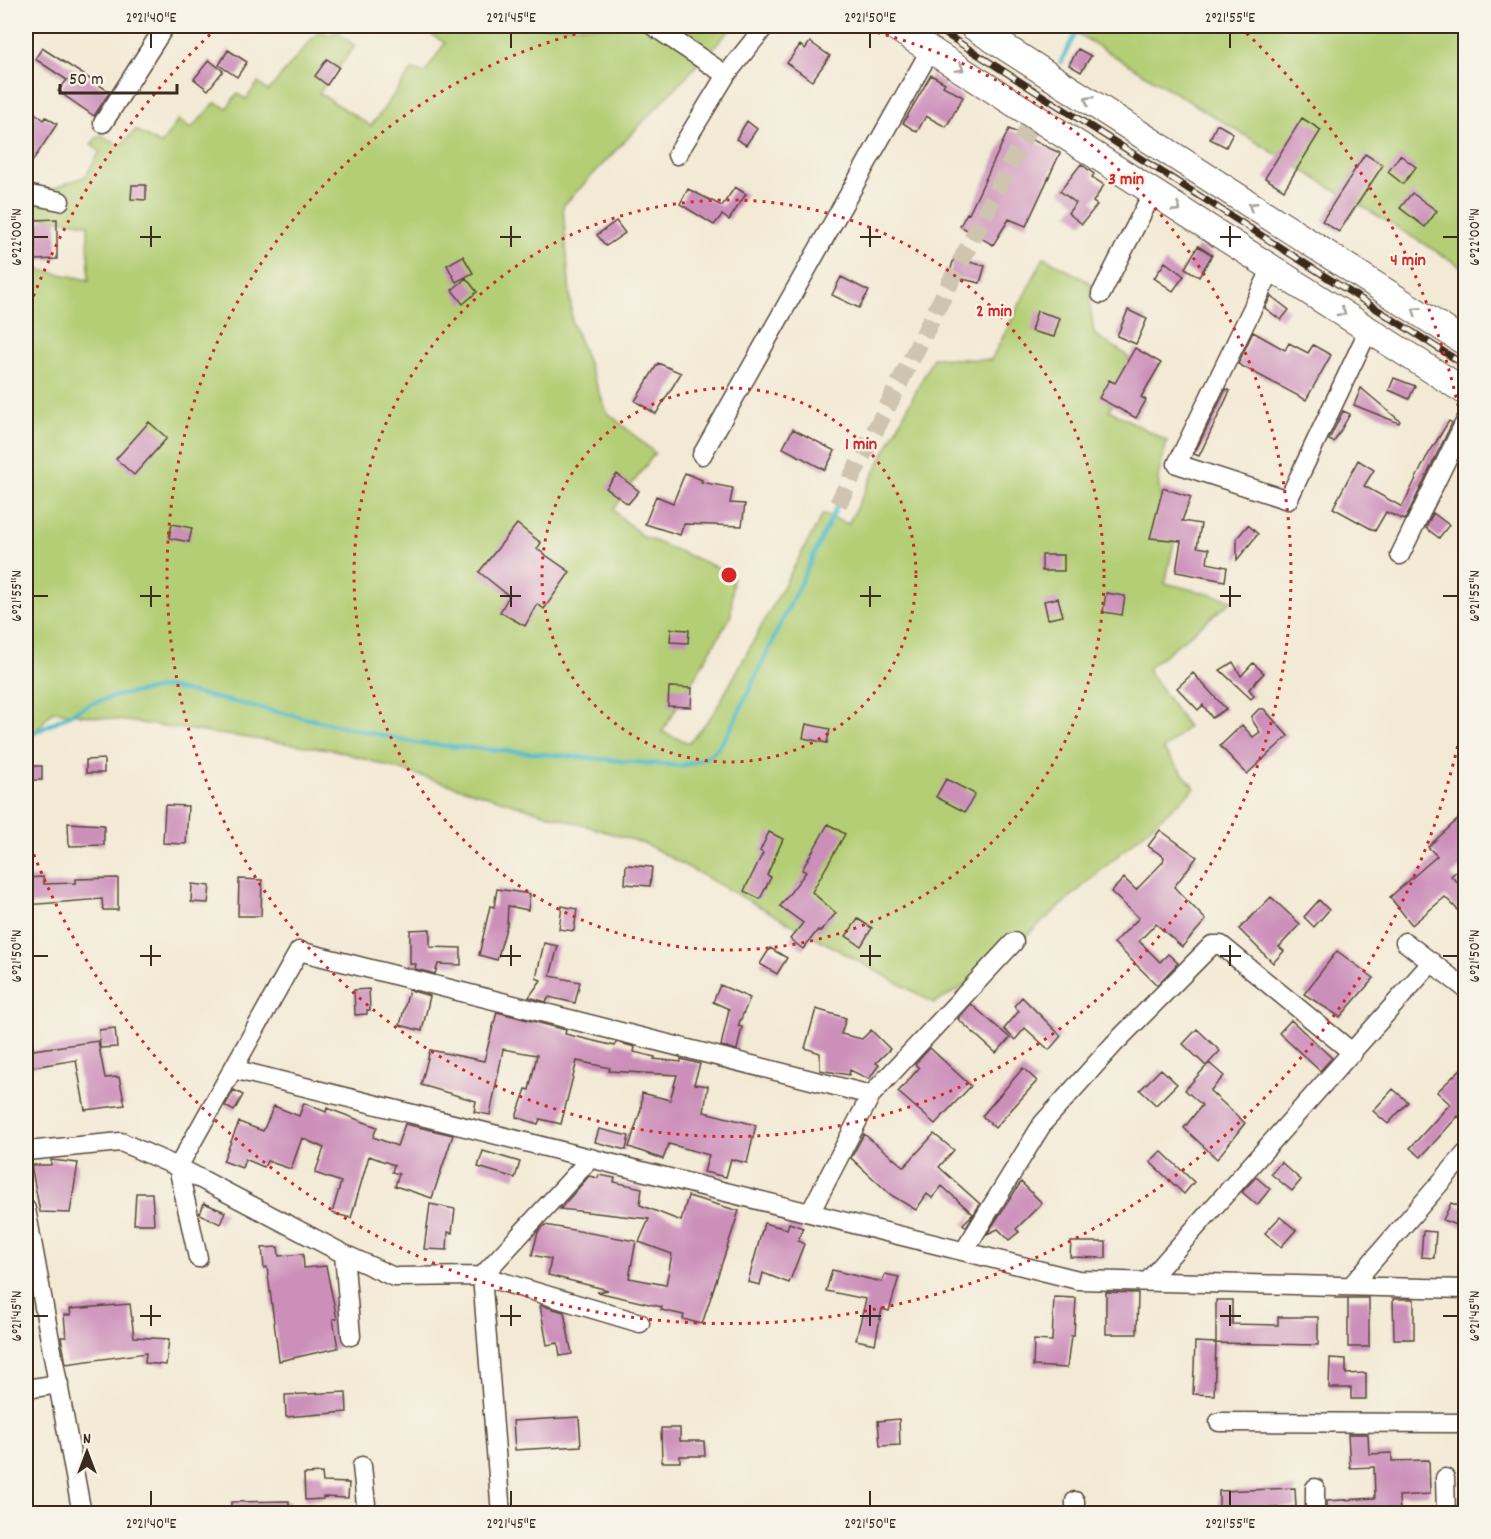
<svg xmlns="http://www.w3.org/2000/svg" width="1491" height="1539" viewBox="0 0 1491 1539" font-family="Dekko,sans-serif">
	<rect width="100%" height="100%" fill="#f7f3e8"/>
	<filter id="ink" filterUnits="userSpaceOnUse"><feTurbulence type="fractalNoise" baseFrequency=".0167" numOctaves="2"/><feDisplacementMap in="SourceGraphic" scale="12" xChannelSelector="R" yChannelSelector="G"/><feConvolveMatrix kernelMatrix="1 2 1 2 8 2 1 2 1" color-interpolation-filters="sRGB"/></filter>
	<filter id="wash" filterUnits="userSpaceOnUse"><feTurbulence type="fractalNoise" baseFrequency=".008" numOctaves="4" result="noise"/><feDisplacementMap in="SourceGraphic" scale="24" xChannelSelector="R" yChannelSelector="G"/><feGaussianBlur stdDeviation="1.35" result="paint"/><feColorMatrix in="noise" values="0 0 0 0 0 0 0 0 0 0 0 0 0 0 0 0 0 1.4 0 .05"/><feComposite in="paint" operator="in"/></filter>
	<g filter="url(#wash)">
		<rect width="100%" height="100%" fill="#f3ead5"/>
		<path fill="#b3ce74" stroke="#777c49" stroke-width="1.5" d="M418 26H734L563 206 572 322 607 412 655 453 613 510 642 536 733 574 731 616 662 732 689 743 714 713 823 514 848 524 933 358 991 360 1044 257 1092 284 1090 305 1094 334 1125 354 1135 367 1109 410 1167 441 1158 478 1161 502 1181 511 1165 583 1233 600 1147 669 1188 727 1163 750 1195 788 976 980 934 1003 646 844 335 750 53 711 26 742V267L89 280 88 224 26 215V196L29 188 52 189 86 176 100 152 91 144 100 135 120 146 136 130 161 145 178 120 191 129 215 103 227 108 237 94 246 99 258 83 268 91 319 31 329 35 338 32 355 46 319 93 371 126 412 70 425 73 445 43Z
			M1065 26H1465V269Z"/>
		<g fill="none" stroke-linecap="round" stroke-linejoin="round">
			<path stroke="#4cb9c5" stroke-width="4.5" d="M1061 62 1079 26
				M26 737 92 703 120 695 167 687 416 743 680 766C710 760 717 752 732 726L838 504"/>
		</g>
		<g id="blocks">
			<path fill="#cc8fba" d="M810 42 830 56 812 81 787 63 800 45 805 49Z
				M42 48 110 92 94 116 58 91 67 80 35 59Z
				M1078 49 1091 56 1081 72 1069 65Z
				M228 50 247 62 237 77 219 65Z
				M327 59 339 67 327 85 315 76Z
				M209 60 223 71 208 90 194 79Z
				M931 75 945 83 943 86 963 97 946 127 926 116 917 132 903 123Z
				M26 106 44 120 46 117 57 124 26 171Z
				M1302 118 1321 130 1284 190 1265 178Z
				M747 121 757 129 746 145 736 139Z
				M1217 124 1233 133 1226 147 1210 139Z
				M1009 129 1060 153 1026 226 1009 219 993 245 960 226 967 213 969 214Z
				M1365 154 1383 165 1339 232 1322 221Z
				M1400 155 1416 167 1403 184 1388 172Z
				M1081 164 1094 174 1092 177 1104 185 1093 202 1097 205 1082 224 1068 213 1076 203 1060 191Z
				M132 185H146V200L131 199Z
				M735 187 746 194 729 220 722 215 714 225 680 204 688 189 722 206Z
				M1412 193 1437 211 1425 227 1400 208Z
				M57 219V259L35 260V220Z
				M616 221 625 233 606 246 597 235Z
				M1198 246 1212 255 1199 277 1185 268Z
				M463 256 473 273 456 282 447 265Z
				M954 258 985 266 980 283 949 276Z
				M1165 262 1184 276 1173 291 1154 278Z
				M841 277 869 291 859 308 832 295Z
				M466 278 477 292 463 304 452 290Z
				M1271 296 1289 310 1281 320 1265 308Z
				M1128 310 1147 319 1136 344 1117 336Z
				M1037 311 1060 318 1054 337 1031 331Z
				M1253 332 1285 350 1289 343 1308 353 1313 345 1331 355 1306 400 1238 364Z
				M1135 348 1161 363 1141 397 1146 400 1136 418 1099 398 1109 380 1115 383Z
				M658 363 681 373 656 414 635 401Z
				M1394 378 1415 386 1409 399 1389 390Z
				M1361 388 1400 421 1399 423 1354 405Z
				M1226 389 1230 391 1199 456 1194 454Z
				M1343 411 1350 414 1334 442 1329 440Z
				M1449 421 1452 423 1405 520 1386 512 1375 531 1333 508 1358 460 1374 470 1364 486 1402 507 1426 458Z
				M149 422 167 438 134 475 116 459Z
				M793 429 835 451 825 470 783 448Z
				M685 473 702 480 701 482 733 488 730 503 745 504 742 526 684 524 680 535 645 524 656 496 673 503Z
				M617 474 639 491 628 504 606 488Z
				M1163 488 1191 497 1182 521 1201 524 1197 547 1209 549 1207 563 1227 567 1225 581 1176 572 1181 541 1150 538Z
				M1433 513 1449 525 1439 538 1426 528Z
				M172 524 192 528 189 542 169 538Z
				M517 524 541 543 537 549 570 572 544 609 537 604 525 626 500 612 509 596 479 572Z
				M1248 525 1258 534 1237 560V538Z
				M1042 555H1064V571H1042Z
				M1106 593 1125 596 1122 615 1103 612Z
				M1058 598 1063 616 1048 619 1044 601Z
				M671 629 689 630 688 643 670 642Z
				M1233 662 1241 676 1253 663 1264 673 1249 689 1254 696 1251 699 1220 670Z
				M1193 673 1226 709 1212 718 1203 705 1198 710 1177 688Z
				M669 687 692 688 691 707 668 706Z
				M1259 709H1264L1288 736 1247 774 1220 746 1242 725 1253 737 1260 732 1252 720V716Z
				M806 724 830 729 827 743 803 738Z
				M104 759V773H86V760Z
				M26 766H42V780H26Z
				M946 779 975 794 965 812 936 797Z
				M165 805 188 806 186 844 163 843Z
				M1466 812V863L1451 876 1466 890V918L1445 897 1412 925 1390 897 1437 856 1428 847Z
				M68 823 104 825V845L69 846Z
				M828 824 845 834 812 892 836 913 820 932 818 930 803 949 790 939 803 923 780 906 806 872 802 870Z
				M1160 830 1197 857 1174 887 1206 920 1182 947 1156 924 1139 941 1160 962 1168 954 1178 963 1157 985 1114 943 1139 918 1111 892 1124 878 1136 890 1163 862 1164 857 1148 846Z
				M769 832 783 839 767 875 771 877 760 899 744 891 763 853 760 851Z
				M626 865 652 867 650 886 625 884Z
				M43 877 44 884 76 883V879L118 878V910H103L102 899 26 905V878Z
				M239 879 262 880 261 916H238Z
				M192 884 210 886 208 903 191 902Z
				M497 889 530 894 528 910 508 906 507 925 497 960 479 955 490 906 494 907Z
				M1271 897 1300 924 1279 947 1284 951 1273 963 1239 929Z
				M1319 900 1329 910 1314 927 1304 917Z
				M562 906 577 909 574 931 559 929Z
				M858 919 872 928 861 946 846 936Z
				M430 929V947L461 948V965L438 964 435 974 415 969 416 964H410V930Z
				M544 943 558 946 550 976 580 982 575 1003 549 997 546 1002 529 997 541 980 536 978Z
				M770 948 787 958 777 974 760 964Z
				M1337 951 1374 978 1340 1017 1304 994Z
				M720 985 750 998 738 1026 742 1027 737 1050 721 1046 729 1009 713 1002Z
				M369 989 370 1010H367V1014L355 1015 354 990Z
				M409 990 430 996 422 1031 400 1025Z
				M1022 997 1061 1036 1049 1050 1025 1028 1015 1040 1004 1029 1019 1011 1014 1006Z
				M971 1004 1010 1038 996 1053 958 1019Z
				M816 1009 846 1018 841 1034 862 1039 871 1030 890 1049 876 1063 879 1065 869 1079 850 1070 849 1075 820 1070V1053L805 1048Z
				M497 1012 566 1030 565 1034 615 1046 616 1042 635 1047 634 1052 655 1057 654 1059 681 1062V1059L700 1064 694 1084 708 1086 704 1112 756 1125 747 1163 731 1159 726 1177 704 1172 709 1155 669 1144 663 1159 629 1147 641 1109 642 1093 670 1100 677 1075 609 1071 610 1068 577 1061 561 1124 540 1119 538 1124 516 1117 526 1089 529 1090 537 1055 503 1049 490 1115 474 1112 476 1101 421 1085 430 1050 484 1061Z
				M1291 1020 1332 1058 1320 1071 1279 1033Z
				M115 1028 117 1047 100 1048 99 1030Z
				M1197 1029 1220 1051 1206 1066 1183 1044Z
				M98 1041 105 1078 119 1077 125 1105 85 1110 76 1060 26 1068V1051Z
				M930 1048 971 1086 935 1124 898 1092 919 1068 915 1064Z
				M1209 1063 1224 1076 1210 1091 1245 1123 1217 1159 1184 1128 1202 1105 1185 1090Z
				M1466 1064V1123L1458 1116 1421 1157 1410 1148 1450 1104 1437 1092Z
				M1023 1068 1037 1081 995 1128 982 1116Z
				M1161 1069 1177 1084 1156 1105 1140 1090Z
				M1393 1089 1408 1102 1388 1124 1373 1111Z
				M234 1090 243 1095 234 1111 225 1106Z
				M304 1103 326 1112 327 1108 377 1127 373 1137 397 1146 405 1124 453 1135 432 1198 395 1186 399 1174 392 1172 394 1165 369 1156 351 1218 332 1213 341 1182 315 1173 324 1148 302 1138 291 1169 267 1161 264 1167 245 1159 242 1168 223 1161 239 1122 263 1131 274 1106 299 1116Z
				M599 1129 629 1136 626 1150 595 1142Z
				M864 1134 904 1167 934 1134 954 1150 939 1167 980 1204 966 1227 963 1224 973 1214 942 1186 932 1198 927 1194 916 1210 891 1195 851 1158Z
				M483 1151 520 1162 515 1178 478 1167Z
				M1161 1151 1194 1182 1184 1194 1150 1162Z
				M51 1160 78 1163 70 1213 40 1212 31 1165H51Z
				M1281 1162 1301 1180 1292 1191 1271 1174Z
				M599 1175 615 1178 614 1182 642 1188 640 1205 681 1221 688 1196 739 1211 702 1324 683 1319 684 1315 661 1310 662 1307 597 1292 608 1290 548 1275 551 1259 532 1255 538 1232 545 1225 636 1241 629 1278 666 1285 672 1254 639 1242 649 1219 560 1209 589 1176 598 1178Z
				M1256 1177 1270 1189 1257 1205 1242 1192Z
				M1021 1182 1042 1203 1016 1229 1019 1232 1009 1240 998 1229 987 1234Z
				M136 1193H152L154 1224H134Z
				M204 1203 225 1212 220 1224 200 1214Z
				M1451 1203 1466 1209V1229L1443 1220Z
				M430 1204 455 1209 452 1233 448 1232 447 1250 424 1249Z
				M1280 1217 1296 1230 1281 1247 1265 1233Z
				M764 1223 787 1229 789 1223 803 1228 798 1241 804 1244 789 1283 763 1273 760 1285 748 1282Z
				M1423 1231 1436 1232 1434 1258 1421 1257Z
				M1071 1242H1106V1258L1070 1257Z
				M278 1247 279 1256 303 1254 304 1268 326 1266 337 1319H333L338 1348 279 1361 267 1267 264 1268 262 1248Z
				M832 1270 882 1282 885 1274 899 1277 889 1311 882 1309 875 1344 856 1340 866 1299 826 1291Z
				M1106 1292 1138 1293 1137 1334H1106Z
				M1054 1297 1076 1298 1074 1336H1071L1067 1368 1033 1366 1034 1340 1052 1341Z
				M1334 1298H1369V1347H1348V1298Z
				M1393 1299H1414V1339H1394Z
				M1216 1300H1232V1324L1278 1325V1317H1318V1345L1216 1343Z
				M130 1304 134 1337 169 1339 166 1365 145 1363 146 1353 66 1364 61 1337H66L64 1315H71L70 1309Z
				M540 1305 564 1312 572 1354 560 1356 558 1343 547 1345Z
				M1195 1342 1216 1343 1214 1395 1193 1394Z
				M1330 1358 1346 1359V1374L1366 1373V1399H1351V1388H1329Z
				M346 1392 347 1412 286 1417 285 1395Z
				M579 1417 581 1446 515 1450 513 1421Z
				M899 1419 900 1445 880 1446 878 1421Z
				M661 1428H680V1441H704L705 1456H680V1462H662Z
				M1348 1434H1368L1369 1454 1392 1453V1461L1429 1460 1430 1494 1399 1496 1400 1514H1326V1501L1375 1498 1374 1467 1350 1468Z
				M322 1473 323 1482 349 1483 348 1498 323 1497V1499L305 1500 304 1474Z
				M1295 1488 1296 1507 1219 1511V1491Z
				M289 1501V1514H231V1502Z"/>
		</g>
	</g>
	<g filter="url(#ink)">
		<use href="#blocks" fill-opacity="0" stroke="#574739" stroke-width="1.5"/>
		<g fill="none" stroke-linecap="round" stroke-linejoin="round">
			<path stroke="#cec4b0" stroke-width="18" stroke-dasharray="18 9" stroke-linecap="butt" d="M838 504 1035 115"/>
			<g stroke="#574739" stroke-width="21">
				<path id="minor" d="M653 26 726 75
					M103 123 165 26
					M677 155 726 75 765 26
					M26 194 60 201
					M1271 270 1177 464 1288 500 1369 329
					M1101 294 1153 192
					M702 455 931 49
					M1400 555 1466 420
					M1405 942 1466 989
					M233 1069 1078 1280 1466 1289
					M26 1151 121 1142 178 1167 344 1254 394 1277 482 1276 640 1323
					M26 1209 82 1514
					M810 1213 871 1095 1014 942
					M964 1251 1043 1123 1114 1044 1212 945H1221L1353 1053
					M344 1254 351 1336
					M198 1258 178 1167 299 951 871 1095
					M1148 1281 1432 962
					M1351 1286 1466 1153
					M26 1389 59 1384
					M1219 1422 1466 1423
					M362 1466 367 1514
					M1445 1478 1446 1514
					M1075 1501V1514
					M501 1514 482 1276 591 1158
					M1315 1514V1488"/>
			</g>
			<g stroke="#574739" stroke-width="28">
				<path id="secondary" d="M893 26 1466 392
					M972 26 1466 343"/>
			</g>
			<use href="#minor" stroke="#fff" stroke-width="18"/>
			<use href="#secondary" stroke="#fff" stroke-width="26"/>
			<g stroke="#3b2a1e" stroke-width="7">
				<path id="rail" d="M933 26 1466 366"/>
			</g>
			<use href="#rail" stroke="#f7f3e8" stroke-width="4.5" stroke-dasharray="14" stroke-linecap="butt"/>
		</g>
		<defs><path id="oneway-chevron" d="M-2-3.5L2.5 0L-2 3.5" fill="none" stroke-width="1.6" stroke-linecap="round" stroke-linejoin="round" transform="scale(1.5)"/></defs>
		<g stroke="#a79f9a">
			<use href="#oneway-chevron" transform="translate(960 68) rotate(32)"/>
			<use href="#oneway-chevron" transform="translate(1088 100) rotate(-147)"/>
			<use href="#oneway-chevron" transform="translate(1252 206) rotate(-147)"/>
			<use href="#oneway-chevron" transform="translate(1177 208) rotate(33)"/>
			<use href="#oneway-chevron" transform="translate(1416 311) rotate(-147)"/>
			<use href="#oneway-chevron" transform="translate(1342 312) rotate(31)"/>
		</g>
	</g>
	<path fill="none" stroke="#3b2a1e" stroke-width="2" d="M151 33V48M511 33V48M870 33V48M1230 33V48M151 226V247M511 226V247M870 226V247M1230 226V247M33 237H48M140 237H161M500 237H521M860 237H881M1220 237H1241M1443 237H1458M151 586V607M511 586V607M870 586V607M1230 586V607M33 596H48M140 596H161M500 596H521M860 596H881M1220 596H1241M1443 596H1458M151 945V966M511 945V966M870 945V966M1230 945V966M33 956H48M140 956H161M500 956H521M860 956H881M1220 956H1241M1443 956H1458M151 1305V1326M511 1305V1326M870 1305V1326M1230 1305V1326M33 1316H48M140 1316H161M500 1316H521M860 1316H881M1220 1316H1241M1443 1316H1458M151 1491V1506M511 1491V1506M870 1491V1506M1230 1491V1506"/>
	<g fill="none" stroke="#d62828" stroke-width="3" stroke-dasharray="3 6">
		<circle cx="729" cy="575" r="187"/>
		<circle cx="729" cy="575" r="375"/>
		<path d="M851 26A562 562 0 1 1 607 26"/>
		<path d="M1465 711A749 749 0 0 1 27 837M27 313A749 749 0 0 1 218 27M1240 27A749 749 0 0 1 1465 439"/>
	</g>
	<circle cx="729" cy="575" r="9" fill="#d62828" stroke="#f7f3e8" stroke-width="3"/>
	<g font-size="18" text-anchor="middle" font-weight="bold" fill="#d62828" stroke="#f7f3e8" stroke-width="4.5" stroke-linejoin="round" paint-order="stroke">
		<text x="1126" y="184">3 min</text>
		<text x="1408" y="265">4 min</text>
		<text x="994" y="316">2 min</text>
		<text x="861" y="449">1 min</text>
	</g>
	<rect width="1491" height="1539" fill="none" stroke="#f7f3e8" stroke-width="66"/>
	<g transform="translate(87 1452)" stroke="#f7f3e8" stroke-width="4.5" paint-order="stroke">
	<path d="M0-4.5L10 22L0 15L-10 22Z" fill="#3b2a1e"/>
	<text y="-9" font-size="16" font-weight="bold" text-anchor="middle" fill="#3b2a1e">N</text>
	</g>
	<path d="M60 84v9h117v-9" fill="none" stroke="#3b2a1e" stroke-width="3"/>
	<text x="69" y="84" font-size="18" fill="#3b2a1e" stroke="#f7f3e8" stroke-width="4.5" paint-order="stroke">50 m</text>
	<rect x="33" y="33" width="1425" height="1473" fill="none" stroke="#3b2a1e" stroke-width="2"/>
	<g font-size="15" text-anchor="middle" fill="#3b2a1e">
		<text x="151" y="22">2°21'40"E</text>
		<text x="511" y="22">2°21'45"E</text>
		<text x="870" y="22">2°21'50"E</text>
		<text x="1230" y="22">2°21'55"E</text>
		<text transform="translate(16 237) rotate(-90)" y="5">6°22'00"N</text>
		<text transform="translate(1474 237) rotate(-90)" y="5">6°22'00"N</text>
		<text transform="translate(16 596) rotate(-90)" y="5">6°21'55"N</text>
		<text transform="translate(1474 596) rotate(-90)" y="5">6°21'55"N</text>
		<text transform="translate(16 956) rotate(-90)" y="5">6°21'50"N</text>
		<text transform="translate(1474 956) rotate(-90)" y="5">6°21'50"N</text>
		<text transform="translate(16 1316) rotate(-90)" y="5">6°21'45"N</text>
		<text transform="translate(1474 1316) rotate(-90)" y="5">6°21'45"N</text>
		<text x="151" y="1528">2°21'40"E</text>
		<text x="511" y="1528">2°21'45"E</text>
		<text x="870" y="1528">2°21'50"E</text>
		<text x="1230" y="1528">2°21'55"E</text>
	</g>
</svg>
